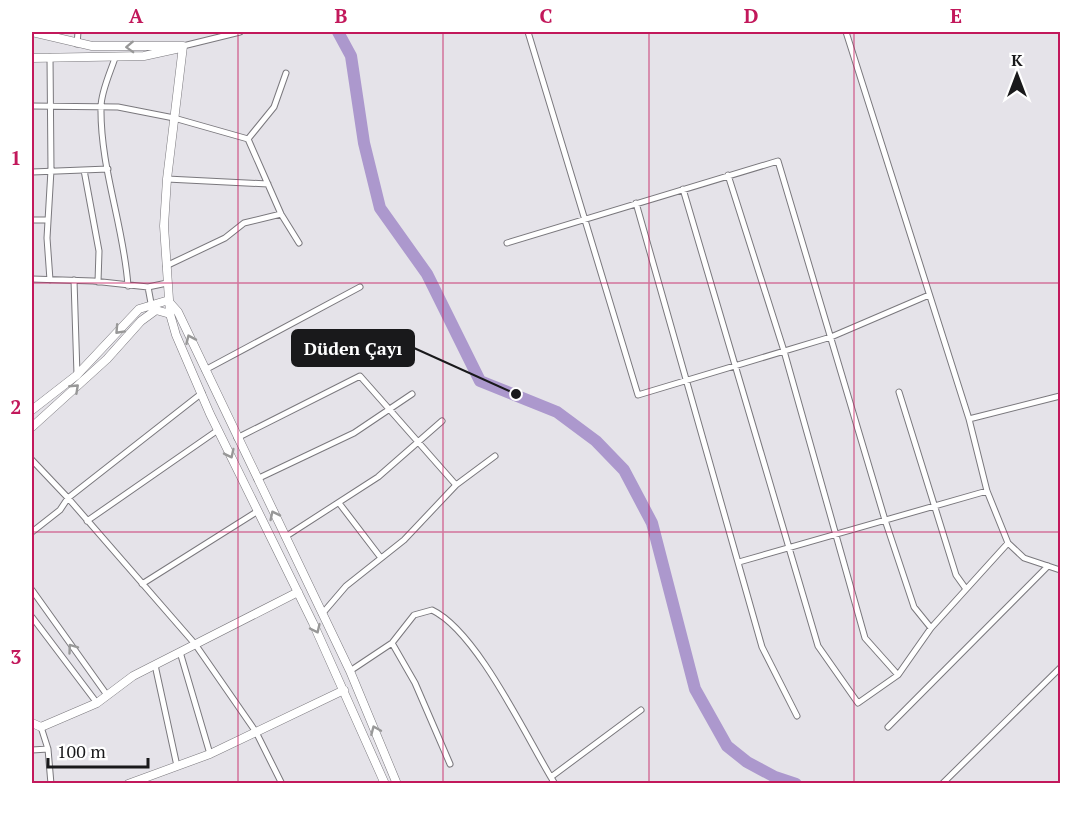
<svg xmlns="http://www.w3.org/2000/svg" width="1092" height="815" viewBox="0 0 1092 815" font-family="'PT Serif',serif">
	<rect width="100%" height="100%" fill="#e5e3e9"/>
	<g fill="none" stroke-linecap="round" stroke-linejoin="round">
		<path stroke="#ac98cd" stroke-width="12" d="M338 32 351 56 364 143 380 208 427 274 480 381 557 412 596 441 624 470 652 523 695 689 727 746 747 762 775 777 796 784"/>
		<g stroke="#7a787d" stroke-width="7">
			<path id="street" d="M528 32 638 395 831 337 929 295
				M846 32 969 419 987 491 1008 543 1024 558 1060 570
				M77 44 78 32
				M183 46 240 32
				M115 58C110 73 101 92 101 107 100 168 124 226 128 286
				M32 106 118 107 174 118 248 139 274 107 286 73
				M248 139 281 214 299 243
				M84 170 99 251 98 282
				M32 172 108 169
				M728 175 784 351 865 638 898 675
				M167 179 268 184
				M683 189 818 646 858 703 898 675 931 628 1008 543
				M636 203 762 647 797 716
				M32 220H47
				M507 243 778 161 885 520 914 607 931 628
				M166 266 225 238 244 223 281 214
				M32 279 93 281 148 287 167 283
				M50 280 47 238 51 170 50 57
				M74 280 77 375
				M148 287 151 303
				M205 370 360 287
				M899 392 956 575 966 589
				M969 419 1060 396
				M237 438 360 376 456 485
				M32 460 68 498 195 644 256 732 282 784
				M257 479 354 433 412 394
				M339 503 381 558
				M87 521 218 430
				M32 532 60 510 68 498 202 393
				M285 537 378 477 442 421
				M739 562 987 491
				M142 584 258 511
				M32 590 107 695
				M322 614 346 586 404 540 456 485 495 456
				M32 617 97 703
				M392 643 415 683 450 764
				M180 652 210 754
				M155 665 177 766
				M350 671 392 643 414 615 432 610C478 632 527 739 555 784
				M41 727 48 749 51 784
				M888 727 1048 566
				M32 750 48 749
				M551 777 641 710
				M942 784 1060 668"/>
		</g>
		<g stroke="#7a787d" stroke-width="9">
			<path id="secondary" d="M32 32 92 46H183
				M183 46 167 179 164 226 170 314 176 335 210 414 313 623 385 784
				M32 58 144 56 176 49
				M170 303 178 312 350 671 397 784
				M32 410 77 375 139 309 169 300
				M32 427 107 359 141 321 156 310 170 314
				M32 723 41 727 97 703 133 676 298 592
				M128 784 210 754 344 690"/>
		</g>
		<use href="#street" stroke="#fff" stroke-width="5"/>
		<use href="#secondary" stroke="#fff" stroke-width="8"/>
	</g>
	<defs><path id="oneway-chevron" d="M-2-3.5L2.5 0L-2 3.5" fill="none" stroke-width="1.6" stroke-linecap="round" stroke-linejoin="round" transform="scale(1.5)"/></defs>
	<g stroke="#989898">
		<use href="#oneway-chevron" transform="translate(130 47) rotate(178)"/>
		<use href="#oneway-chevron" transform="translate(119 330) rotate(133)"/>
		<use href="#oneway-chevron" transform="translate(190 339) rotate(-114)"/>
		<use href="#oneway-chevron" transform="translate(75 388) rotate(-43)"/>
		<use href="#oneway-chevron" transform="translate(230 454) rotate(64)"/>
		<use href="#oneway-chevron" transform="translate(274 515) rotate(-116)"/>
		<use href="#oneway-chevron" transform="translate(316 629) rotate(65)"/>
		<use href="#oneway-chevron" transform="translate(72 648) rotate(-126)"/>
		<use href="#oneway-chevron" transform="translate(375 730) rotate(-113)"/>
	</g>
	<path fill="none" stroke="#c2185b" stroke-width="1.5" stroke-opacity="0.55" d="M238 32V784M443 32V784M649 32V784M854 32V784M32 283H1060M32 532H1060"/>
	<path fill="none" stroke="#19191b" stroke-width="2" d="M516 394L414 348"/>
	<circle fill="#19191b" stroke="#fff" stroke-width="2" cx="516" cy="394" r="6"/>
	<rect fill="#19191b" stroke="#19191b" stroke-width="2" x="292" y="330" width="122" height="36" rx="6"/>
	<g font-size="18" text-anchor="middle" font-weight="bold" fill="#fff">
		<text x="353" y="355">Düden Çayı</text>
	</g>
	<rect width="1092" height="815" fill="none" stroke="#ffffff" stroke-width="66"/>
	<g transform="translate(1017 75)" stroke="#ffffff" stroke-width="4.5" paint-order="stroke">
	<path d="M0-4.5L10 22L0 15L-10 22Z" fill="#19191b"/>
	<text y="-9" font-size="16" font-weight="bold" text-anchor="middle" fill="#19191b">K</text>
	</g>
	<path d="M48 758v9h100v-9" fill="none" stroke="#19191b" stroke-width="3"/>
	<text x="57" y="758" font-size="18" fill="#19191b" stroke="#ffffff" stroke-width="4.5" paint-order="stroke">100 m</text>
	<rect x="33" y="33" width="1026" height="749" fill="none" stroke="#c2185b" stroke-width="2"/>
	<g font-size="20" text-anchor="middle" font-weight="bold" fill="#c2185b">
		<text x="136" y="23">A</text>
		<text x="341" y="23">B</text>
		<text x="546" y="23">C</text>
		<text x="751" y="23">D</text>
		<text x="956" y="23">E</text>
		<text x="16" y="165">1</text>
		<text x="16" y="414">2</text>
		<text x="16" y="664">3</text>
	</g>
</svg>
